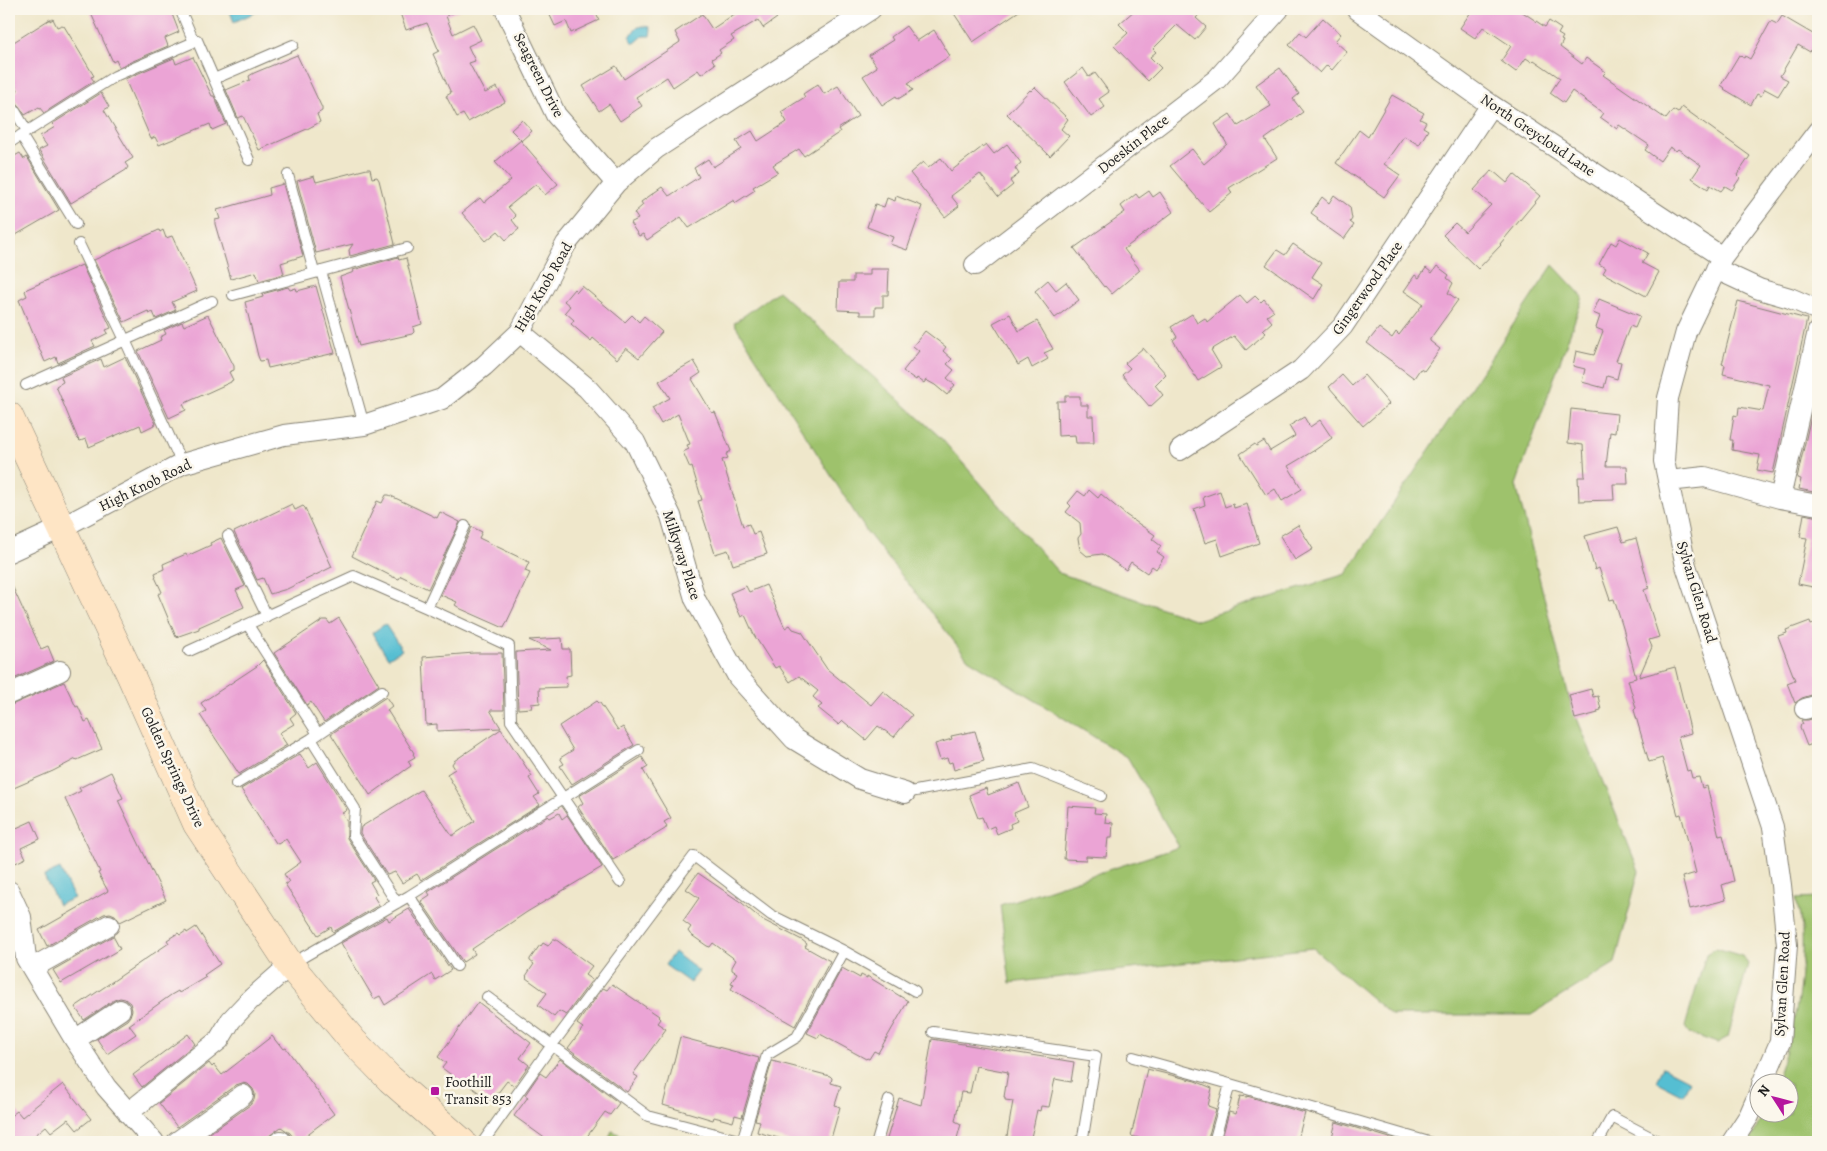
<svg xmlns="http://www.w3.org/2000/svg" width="1827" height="1151" viewBox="0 0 1827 1151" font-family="Alegreya,serif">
	<rect width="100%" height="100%" fill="#fbf7ec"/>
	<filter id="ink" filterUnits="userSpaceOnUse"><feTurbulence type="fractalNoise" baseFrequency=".02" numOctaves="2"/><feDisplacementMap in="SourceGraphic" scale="10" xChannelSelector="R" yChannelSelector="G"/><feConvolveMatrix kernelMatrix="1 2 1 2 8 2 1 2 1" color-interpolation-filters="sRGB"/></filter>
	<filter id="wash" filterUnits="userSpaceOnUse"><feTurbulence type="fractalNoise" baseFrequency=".0096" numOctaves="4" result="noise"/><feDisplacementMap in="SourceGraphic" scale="20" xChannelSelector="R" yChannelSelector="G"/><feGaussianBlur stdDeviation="1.12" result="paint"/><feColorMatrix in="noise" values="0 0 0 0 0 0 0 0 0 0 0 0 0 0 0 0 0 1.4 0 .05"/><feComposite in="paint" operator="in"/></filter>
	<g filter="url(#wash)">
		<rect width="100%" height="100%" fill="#efe7cb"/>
		<path fill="#9ec26c" stroke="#5d6f44" d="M1553 265 1583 297 1516 485 1570 701 1639 871 1615 963 1531 1015H1391L1313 948 1010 983 1000 905 1179 847 1128 758 968 659 867 532 734 323 778 291 940 437 1059 573 1197 620 1346 574Z
			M1818 898V1142H1750L1763 1114H1790V1084L1775 1083C1794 1031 1804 986 1802 929 1801 919 1798 909 1796 899Z
			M1716 948 1742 956 1748 964 1728 1037 1717 1043 1689 1033 1685 1027 1706 954Z
			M612 1131 638 1142H607Z"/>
		<path fill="#55bed2" stroke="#386d77" d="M229 9H263L234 22Z
			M643 26 650 27 651 30 650 36H643L635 43 631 41 630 37 636 28Z
			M385 624 402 650 388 658 372 633Z
			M60 869 74 898 58 905 44 876Z
			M674 952 699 971 690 983 665 965Z
			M1663 1067 1690 1081 1683 1095 1656 1081Z"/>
		<g id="blocks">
			<path fill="#eba4d5" d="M89 9H170L179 32 165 38 168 46 119 67 116 60 113 62Z
				M412 9H461L446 16 453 34 473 24 481 40 468 46 475 61 469 63 485 93 497 87 505 102 468 122 463 114 457 117 446 96 451 93 433 54 439 51 427 23 406 30 400 13Z
				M547 9H594L599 20 571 33 566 21 555 26Z
				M742 9H775L772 11 777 18 763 28 758 20 731 36 734 40 719 50 721 53 712 59 715 64 701 74 698 70 673 87 667 77 636 97 642 106 620 121 609 104 599 111 583 86 616 66 624 79 680 42 675 32 702 14 712 29Z
				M951 9H1022L973 42Z
				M1136 9H1204L1196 18 1206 27 1195 40 1177 25 1153 49 1156 52 1150 57 1161 68 1148 81 1114 46 1128 33 1119 24Z
				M1473 9H1518L1545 27 1549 21 1561 29 1558 34 1563 37 1561 40 1563 41 1560 47 1582 64 1586 58 1606 72 1603 75 1666 119 1673 110 1678 113 1682 107 1750 156 1737 175 1740 178 1732 190 1725 186 1721 191 1710 185 1708 189 1692 178 1701 165 1678 149 1676 151 1670 147 1660 161 1645 150 1649 145 1619 125 1617 129 1600 117 1603 113 1572 91 1564 103 1550 93 1560 78 1534 60 1532 62 1526 58 1516 72 1501 61 1511 46 1483 27 1475 38 1460 28Z
				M1782 16 1818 37 1810 52 1798 45 1780 76 1788 80 1778 96 1765 89 1761 96 1757 94 1751 105 1724 89 1725 88 1721 85 1739 55 1744 58 1745 56 1750 59 1771 21 1777 24Z
				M1323 18 1341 34 1335 41 1347 52 1332 70 1327 65 1320 73 1289 45 1300 32 1306 37Z
				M50 19V21L53 19 57 27 62 25 64 26 94 76 91 77 94 81 44 113 39 107 25 115 12 95 18 90 9 76V45Z
				M906 26 917 41 934 30 950 56 908 83 913 90 898 99 896 96 882 105 863 76 877 67 869 55 893 40 891 37Z
				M297 55 322 108V111L317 114 320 122 307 129 259 150 243 116 238 118 226 90 250 80 249 76 254 73Z
				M193 57 212 96H214L226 124 212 130 210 124 159 145 155 137 151 139 125 79 174 58 176 64Z
				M1083 68 1089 77 1095 73 1109 92 1099 99 1105 107 1091 117 1065 82Z
				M1280 68 1299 94 1293 99 1303 112 1265 139 1277 158 1229 188 1232 193 1209 212 1170 166 1192 149 1204 164 1227 144 1215 124 1230 114 1238 126 1271 106 1256 85Z
				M818 84 824 94 838 86 858 116 838 129 840 132 804 156 799 149 773 165 778 172 753 187 755 190 735 203 734 200 689 228 681 217 647 240 643 234 639 236 630 223 638 219 634 213 643 205 641 202 662 187 669 196 699 177 694 168 708 159 713 167 741 149 736 141 752 131 758 141 787 122 781 112 805 97 803 94Z
				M1035 87 1068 119 1061 129 1069 136 1050 156 1007 114 1030 90 1031 91Z
				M101 93 109 107 104 110 133 158 125 163 128 167 126 170 71 203 39 150 47 146 40 136 55 127 52 124Z
				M1392 95 1424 113 1420 119 1426 122 1423 127 1428 130 1419 145 1404 136 1384 164 1400 175 1384 197 1336 163 1359 130 1368 137Z
				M522 120 532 131 521 141 558 184 545 195 536 184 508 207 516 216 512 220 519 229 506 240 498 231 486 241 462 213 480 198 484 203 511 180 495 162 521 140 511 130Z
				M986 144 994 154 1007 144 1021 163 1015 168 1019 174 1010 181 1013 185 998 197 980 174 951 196 959 206 945 217 910 173 923 162 928 168 941 158 951 171Z
				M20 153 24 159 27 157 59 210 9 239V159Z
				M367 169H370L372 178 377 177 379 180 395 244 350 256 349 250 353 244 316 253 297 181 314 176 316 182Z
				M1492 170 1507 183 1514 174 1540 196 1500 244 1501 245 1478 269 1443 235 1455 223 1465 232 1491 205 1474 190Z
				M283 184 303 256 281 263 284 274 259 281 256 272 231 279 215 224V220L220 219 217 210 270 195 269 188Z
				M1149 191 1153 197 1160 192 1173 212 1124 249 1140 270 1112 294 1105 286 1104 287 1074 248 1125 212 1121 206 1136 194 1139 198Z
				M1334 195 1350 207 1352 219 1350 222 1354 225 1344 239 1317 220 1318 218 1311 213 1322 197 1329 203Z
				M896 196 922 206 907 250 890 244 893 237 867 227 875 204 884 207 887 198 895 201Z
				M159 230 160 232 163 230 166 238 172 236 197 291 172 302 176 310 156 319 153 312 149 314 148 311 124 322 94 260Z
				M1620 238 1648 253 1642 263 1659 272 1646 296 1603 273 1606 268 1599 264 1611 242 1616 245Z
				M1293 244 1321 263 1312 277 1323 284 1314 299 1266 265 1277 250 1285 255Z
				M398 257 399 260 406 258 422 324 413 327 414 332 412 334 359 346 340 277 354 272 353 270Z
				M82 265 111 328 106 330 108 333 92 341 95 346 58 363 56 357 45 362 19 300 27 296 25 291 27 289Z
				M1437 266 1449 275 1447 278 1453 283 1448 293 1458 300 1430 339V341L1440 349 1424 371 1420 369 1414 378 1367 343 1379 328 1392 338 1396 332 1399 335 1423 304 1404 291 1415 275 1419 278 1426 268 1432 273Z
				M870 269H889L888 295H883V307H875V315H860V311L838 310 839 282H853V275H870Z
				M1048 280 1056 290 1066 282 1079 300 1055 318 1035 291Z
				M316 286 335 353 268 368 266 360 260 361 258 356 245 302 263 297 262 294 288 287 290 290 296 288 297 291Z
				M582 286 625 322 632 315 639 322 644 316 662 332 639 358 626 348 617 359 593 338 591 341 571 324 574 320 565 312 570 306 564 301 574 289 577 292Z
				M1240 295 1247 303 1255 296 1261 302 1264 299 1274 311 1267 316 1272 322 1263 330 1266 333 1246 350 1234 336 1211 350 1221 367 1198 381 1173 340 1177 337 1171 327 1192 314 1197 323 1205 318 1207 322Z
				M1599 299 1640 316 1635 328 1630 326 1616 361 1621 362 1617 379 1607 376 1604 388 1582 382 1585 369 1573 366 1576 351 1594 355 1603 331 1596 328 1600 316 1593 313Z
				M1738 301 1807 319 1773 473 1757 470 1760 455 1732 450 1733 440H1730L1734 415 1738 416 1739 407 1763 411 1769 385 1723 374 1725 365 1722 364Z
				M1010 314 1019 331 1037 321 1053 349 1044 353 1048 359 1032 368 1028 359 1018 365 993 323Z
				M208 315 234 366V370L229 372 233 380 231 381V382L183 404 186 410 169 418 138 351 161 340 160 337 166 334 164 330 182 322 184 326Z
				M925 331 946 347 943 351 952 359 947 364 954 370 947 378 955 385 947 395 935 385 926 380 924 383 917 378 916 380 903 371 919 351 913 346Z
				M1143 348 1166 374 1155 385 1163 395 1150 407 1122 375 1130 368 1125 363Z
				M125 357 156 424 142 431 140 425 89 447 86 439 80 441 78 439 56 386 63 382 61 377 101 359 104 367Z
				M694 361 701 373 692 379 712 413 715 412 731 451 726 454 728 458 722 460 743 526 749 524 753 534 759 532 767 554 733 565 728 550 715 554 698 501 702 500 692 467 690 468 683 452 689 449 687 445 690 444 678 414 661 424 652 408 670 398 659 381Z
				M1342 375 1352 386 1364 375 1389 404 1363 426 1329 387Z
				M1065 396H1080V405H1088V416H1093L1094 443H1076L1075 435 1058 436 1057 401H1065Z
				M1571 409 1617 414 1615 433 1610 432 1606 466H1627L1628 484H1613L1614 500 1579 501 1578 477H1585L1583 445 1568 443Z
				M1812 412 1818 413V493L1799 489 1801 479 1797 478Z
				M1304 417 1310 427 1320 420 1332 438 1315 450 1288 466 1302 489 1282 501 1275 489 1266 495 1240 454 1255 444 1256 446 1264 441 1270 451 1295 436 1289 426Z
				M1089 490 1098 498 1101 494 1126 515 1155 535 1152 539 1161 546 1157 552 1164 557 1156 569 1152 566 1147 573 1131 562 1126 570 1102 554 1087 556 1080 550 1078 538 1081 534 1080 523 1066 512 1071 506 1068 503 1078 491 1085 496Z
				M1220 491 1225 507 1233 504 1234 508 1247 504 1259 543 1222 556 1217 539 1205 543 1194 509 1205 505 1203 497Z
				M386 495H389L437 518 440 512 460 522 428 589 401 576 399 579 393 577 352 556 377 501 382 503Z
				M292 504 295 510 303 506 305 508 332 567 287 589 270 594 263 578 257 580 234 532Z
				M1804 514 1818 517V588L1798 584 1807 538 1800 537Z
				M1298 525 1313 549 1295 560 1280 536Z
				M472 527 482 532 479 538 529 562 525 571 530 573 504 628 461 609 455 605 457 602 441 595Z
				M1618 527 1623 542 1636 538 1649 588 1644 590 1659 637 1649 640 1652 647 1639 677 1675 667 1691 733 1678 737 1687 771 1690 770 1692 778 1699 777 1702 788 1707 786 1719 836 1723 835 1734 881 1722 885 1726 900 1690 909 1682 877 1696 873 1681 814 1678 815 1662 758 1649 762 1634 710 1636 708 1628 680 1636 678 1623 628 1614 599 1610 600 1599 568 1595 570 1585 536Z
				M221 538 245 586 236 590 244 607 199 627V629L176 637 158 594 162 592 155 577 156 576 155 573 164 569 163 564 186 554 187 556 211 545 210 543Z
				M9 579 41 649 48 646 54 661 9 681Z
				M766 585 785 628 790 625 793 629 802 632 827 669 871 705 883 691 912 715 894 737 878 726 866 740 843 721 839 725 818 708 822 705 813 697 818 691 799 676 790 682 779 666 775 668 754 635 745 615 741 617 730 593 746 586 749 592Z
				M339 618 379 685 324 722 311 702 307 705 274 653 323 620H327L330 624Z
				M1810 621 1811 625 1818 622V693L1802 698 1795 703 1787 683 1795 680 1778 636 1787 633 1786 630Z
				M562 638 563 649H570L571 675 566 676 567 687 539 688 540 703 531 704 532 708 518 709 516 652 551 650 529 640Z
				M474 653H502L504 710H490L501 728 437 731V724L426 725 423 657Z
				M263 660 296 713 290 718 294 724 279 733 287 745 239 774 200 715 206 711 201 703 257 666Z
				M64 682 76 707 78 706 85 722 89 720 102 749 77 760 76 759 53 771 9 790V706Z
				M1591 689 1593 697 1598 696 1601 710 1597 711 1598 713 1575 719 1569 695Z
				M386 697 392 706 387 710 414 753 413 754 415 757 408 761 411 766 408 768 370 795 331 734Z
				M597 701 599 703H600L618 730 623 727 634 745 572 784 560 766 564 764 560 758 573 750 559 726Z
				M1818 717V742L1807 746 1800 728 1801 724H1803L1801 720H1808Z
				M501 729 532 776 529 778 539 794 534 797 540 805 421 880 417 874 402 883 395 872 387 875 360 833 361 827 421 790 452 836 475 821 447 774 455 769 452 764 454 761Z
				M975 731 984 761 954 770 952 762 949 763 947 758 940 760 935 744 952 739 951 736Z
				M300 754 309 768 317 762 347 810 342 813 347 821V838L374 880 370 882 377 894 374 897 379 905 333 932 331 927 318 935 285 884 289 882 284 874 301 862 286 839 278 844 276 843 241 789Z
				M642 757 648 767 643 770 671 818 664 822 667 826 665 829 613 860 578 807 583 803 579 796Z
				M111 772 123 798 118 800 166 900 120 922 115 915 110 913 104 914 47 946 39 930 108 891 98 873 100 872 65 799 81 791 79 788Z
				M1019 783 1028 807 1014 813 1017 821 1010 824 1011 828 997 834 994 826 987 829 982 817 978 818 969 795 986 788 988 795Z
				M1068 806 1095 808 1094 813 1106 814 1105 822 1113 823 1112 838H1108L1106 857 1086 856V860L1064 859Z
				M559 813 562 819 567 815 602 867 527 912 472 949 475 954 463 962 421 901 430 895 428 892 548 816 550 818Z
				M32 821 40 839 21 848 26 858 9 866V822L12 830Z
				M698 873 742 903 761 919 802 940 807 944 805 947 830 961 795 1026 731 989 734 984 731 983 737 973 732 970V967L736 960 713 943 710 947 707 946 690 934 688 931 691 927 683 921 699 898 686 889Z
				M409 909 451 970 435 980 432 974 385 1005 380 996 374 999 341 943 387 917 389 921Z
				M196 927 220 964 204 975 206 977 179 993 178 991 171 995 129 1025 136 1034 107 1054 97 1039 127 1020 130 1016 132 1010 130 1003 125 999 120 998 114 1000 84 1020 75 1007 169 943 167 940 178 933 180 935 186 931 187 933Z
				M113 936 120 949 61 983 53 970Z
				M553 939H555L592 966 585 975 592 980 566 1015 559 1011 554 1017 538 1005 547 993 526 978 527 977 526 976 534 964 530 961V959L540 945 541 946 543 943 548 946Z
				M842 968 860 978 861 975 867 978V976L908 1001 878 1053 874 1051 869 1059 867 1058 866 1059 820 1034 818 1038 807 1033Z
				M612 984 659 1016 658 1017 660 1019 657 1023 666 1029 633 1074 638 1077 627 1092 568 1048 583 1028 577 1024 603 988 607 990Z
				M478 1002 531 1043 520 1058 529 1065 514 1086 507 1081 491 1102 465 1082H461L442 1068 446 1063 438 1057Z
				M188 1034 195 1044 142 1087 133 1075Z
				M272 1036 279 1045 280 1044 284 1049 286 1048 334 1114 297 1142 290 1133 281 1127 261 1142H197L250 1105 254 1100 255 1094 253 1089 248 1084 242 1083 236 1085 177 1127 159 1103 209 1063 212 1067 214 1065 222 1075Z
				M680 1037 759 1058 742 1117 735 1115 733 1122 714 1117 713 1120 663 1105Z
				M932 1039 1074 1062 1071 1082 1055 1079 1049 1107 1041 1106 1040 1111 1037 1110 1030 1142H1006L1013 1101 1005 1100V1097H1004L1008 1072 976 1066 970 1093 961 1092 955 1121 961 1124 956 1142H886L899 1098 921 1105Z
				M560 1059 619 1103 610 1115 605 1112 583 1142H550L514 1116 528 1097 525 1095 540 1073 546 1077Z
				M772 1061 830 1076 832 1078 831 1083 841 1086 835 1105 840 1107 830 1142H792L757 1132 760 1121 755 1120Z
				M1147 1069 1195 1081 1212 1088 1208 1106 1216 1109 1207 1142H1138L1139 1138 1131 1136Z
				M63 1084 91 1119 77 1130 68 1119 51 1132 46 1126 27 1142H9V1117L17 1111 22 1117Z
				M1240 1096 1247 1097V1096L1305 1113 1297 1142H1221L1229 1112 1236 1114Z
				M1336 1122 1400 1141V1142H1348L1332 1137Z"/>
		</g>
	</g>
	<g filter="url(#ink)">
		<use href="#blocks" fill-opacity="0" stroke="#868274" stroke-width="1"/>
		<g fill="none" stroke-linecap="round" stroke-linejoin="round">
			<g stroke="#868274" stroke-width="12">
				<path id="service" d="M180 9 194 42 197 40 249 160
					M214 79 293 45
					M9 101 27 131
					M21 135 76 224
					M9 143 115 76 194 42
					M288 175 314 272
					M79 244 125 340 182 464
					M321 271 364 425
					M233 295 407 248
					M26 385 212 301
					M228 536 267 616
					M427 608 509 646 511 721 620 882
					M248 625 318 734
					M189 651 354 576 427 608 465 526
					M311 739 355 809 353 835 397 903
					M236 784 311 739 382 691
					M905 793 1033 769 1101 796
					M409 896 457 966
					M291 964 409 896 639 750
					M487 997 648 1116 746 1142
					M933 1032 1096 1056 1083 1137 1079 1142
					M1133 1057 1230 1084 1429 1142
					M483 1142 552 1045 694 856 771 915 844 951 915 991
					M742 1142 767 1055 797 1037 844 951
					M877 1142 889 1100
					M1214 1142 1230 1084
					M1598 1142 1612 1117 1660 1142"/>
			</g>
			<g stroke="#868274" stroke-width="22">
				<path id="minor" d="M505 9 556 115 616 183
					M1357 9 1491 105 1722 257
					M975 265 1217 79 1279 9
					M1716 269 1759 289 1790 298 1818 310
					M520 332 587 388 635 442 671 516 695 599 738 677 794 739 860 779 905 793
					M1180 450 1301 370 1343 326 1491 105
					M1668 481 1705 477 1780 498 1818 505
					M1780 498 1818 331
					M9 552 61 528 182 464 284 435 364 425 442 399 484 366 520 332 566 244 616 183 657 148 871 9
					M9 694 60 671
					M1805 709 1818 705
					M9 891 21 917 26 958 75 1040 106 1087 154 1142
					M32 968 109 925
					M75 1040 120 1010
					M1762 1084 1780 1042 1787 945 1781 885 1773 827 1686 566 1664 461 1668 398 1686 332 1722 257 1818 131
					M128 1113 219 1040 231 1020 249 1001 290 965
					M177 1142 243 1095
					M279 1142 281 1141
					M1732 1142 1749 1116 1760 1091"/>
			</g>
			<g stroke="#868274" stroke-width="29">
				<path id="secondary" d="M9 416 131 676 197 824 290 965 353 1041 390 1079 462 1142"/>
			</g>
			<use href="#service" stroke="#fff" stroke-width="10"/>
			<use href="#minor" stroke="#fff" stroke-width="20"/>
			<use href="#secondary" stroke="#fee5c5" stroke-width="28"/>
		</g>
	</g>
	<rect fill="#b5179e" stroke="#fbf7ec" stroke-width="2" x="430" y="1086" width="10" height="10" rx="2.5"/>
	<g text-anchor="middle" stroke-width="5" stroke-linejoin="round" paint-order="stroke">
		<g font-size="15" fill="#1c1c1c" stroke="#fbf7ec">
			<text transform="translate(539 75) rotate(63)" y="5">Seagreen Drive</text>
			<text transform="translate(1538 135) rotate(34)" y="5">North Greycloud Lane</text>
			<text transform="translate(1133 144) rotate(-38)" y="5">Doeskin Place</text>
			<text transform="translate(543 287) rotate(-60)" y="5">High Knob Road</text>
			<text transform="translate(1367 288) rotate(-55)" y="5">Gingerwood Place</text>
			<text transform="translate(145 485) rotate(-26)" y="5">High Knob Road</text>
			<text transform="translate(682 555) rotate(72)" y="5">Milkyway Place</text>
			<text transform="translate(1697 592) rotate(73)" y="5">Sylvan Glen Road</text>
			<text transform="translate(173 767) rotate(65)" y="5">Golden Springs Drive</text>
			<text transform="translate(1782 984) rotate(-87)" y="5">Sylvan Glen Road</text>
		</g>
		<g font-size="15" fill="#1c1c1c" stroke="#fbf7ec" text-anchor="start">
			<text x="445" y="1087">Foothill<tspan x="445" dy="17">Transit 853</tspan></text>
		</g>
	</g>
	<rect width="1827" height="1151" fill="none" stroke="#fbf7ec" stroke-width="30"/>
	<g transform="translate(1774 1098) rotate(306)"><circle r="24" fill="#fbf7ec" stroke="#a29f99"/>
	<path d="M0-4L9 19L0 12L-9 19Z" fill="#b5179e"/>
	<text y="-8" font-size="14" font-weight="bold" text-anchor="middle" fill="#1c1c1c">N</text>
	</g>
</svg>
